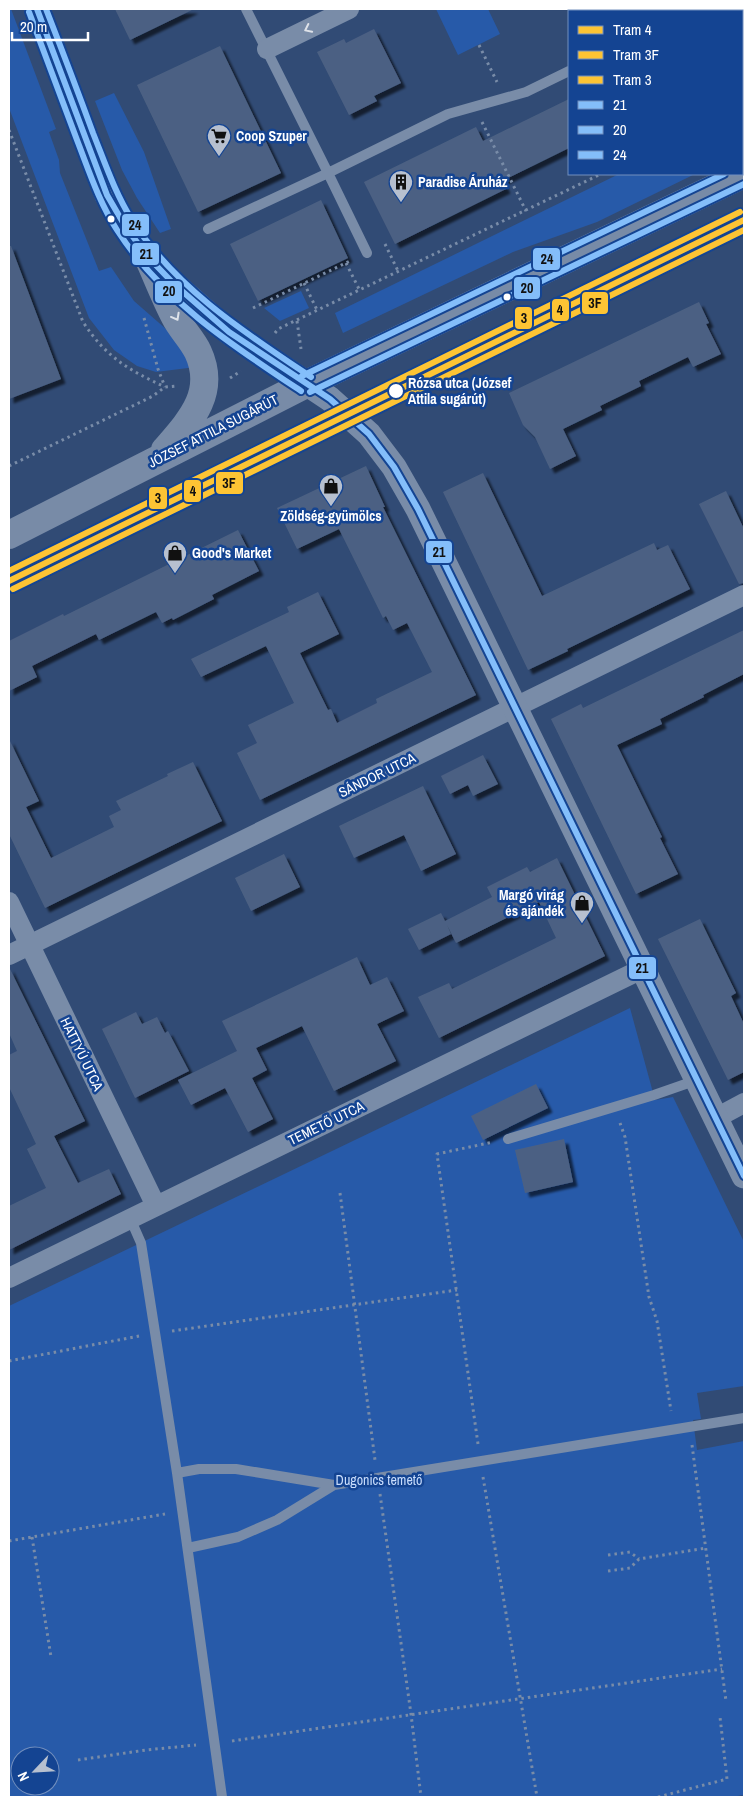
<svg xmlns="http://www.w3.org/2000/svg" width="753" height="1806" viewBox="0 0 753 1806" font-family="'Archivo Narrow',sans-serif">
	<defs>
		<filter id="shadow"><feDropShadow dx="4.5" dy="4.5" stdDeviation="1" flood-color="#0009"/></filter>
	</defs>
	<rect width="100%" height="100%" fill="#314b75"/>
	<path fill="#275aa9" fill-rule="evenodd" d="M9 9H11L56 129 49 132 59 160 60 173 99 271 111 267 134 301 174 336 196 367 156 372 137 366 114 350 89 318 9 108Z
		M436 9H488L500 34 458 55Z
		M114 93 144 152 171 229 160 233 137 198 122 170 95 101Z
		M619 174H695L597 222 513 252 343 333 335 313Z
		M301 291 309 308 280 321 264 308Z
		M630 1008 655 1100 673 1097 744 1242V1386L697 1393 701 1419 693 1420 697 1450 744 1441V1797L742 1795 733 1797H9V1306ZM20 1756H50V1786H20Z"/>
	<path fill="#4c6183" filter="url(#shadow)" d="M115 9H194L130 40Z
		M374 29 401 83 374 96 377 101 349 115 317 52 344 39 346 43Z
		M220 46 281 173 198 212 137 85Z
		M569 99V148L502 181 506 189 395 244 364 182 476 127 483 141Z
		M321 200 348 258 258 301 230 244Z
		M9 246H11L61 379 9 399Z
		M699 302 709 323 706 324 721 354 693 367 688 357 639 381 641 386 600 406 602 410 563 429 576 456 550 469 535 437 523 425 509 393Z
		M366 466 385 507H383L476 695 260 800 237 753 257 743 248 725 294 703 266 646 201 677 191 659 289 612 287 607 318 592 339 634 300 653 328 710 331 709 337 723 377 703 376 699 432 672 407 623 393 630 386 616 383 618 339 529 297 549 277 508Z
		M483 473 542 596 654 543 657 550 668 545 690 589 567 649 568 651 528 670 443 492Z
		M726 491 744 529V583L739 584 699 504Z
		M238 530 259 571 212 595 214 599 173 620 172 618 162 623 156 612 99 640 96 634 32 666 37 677 9 691V641L63 614 64 616Z
		M744 630V674L703 695 704 697 660 719 662 724 617 745 662 837 660 838 678 874 636 894 551 719 581 704 583 708Z
		M9 739 39 801 26 807 51 858 114 827 109 816 121 810 116 801 168 776 167 774 193 762 222 821 45 908 9 834Z
		M483 755 498 784 473 796 468 785 450 794 441 776Z
		M423 786 456 854 421 871 404 835 354 858 339 826Z
		M284 854 300 887 251 911 235 878Z
		M557 858 605 956 439 1038 418 997 449 983 452 989 556 938 539 902 456 943 447 925 451 934 419 950 408 929 441 913 445 921 492 897 487 887 527 867 530 872Z
		M700 919 736 993 731 996 744 1024V1072L728 1080 658 939Z
		M357 957 370 985 387 977 404 1011 377 1024 396 1061 334 1091 302 1026 256 1048 267 1070 252 1078 273 1119 248 1132 225 1088 191 1105 178 1080 237 1051 222 1021Z
		M9 967 85 1121 54 1136 78 1183 109 1169 121 1194 9 1250V1206L46 1188 27 1149 36 1144 9 1087V1055L17 1051 9 1033Z
		M136 1012 142 1024 157 1017 165 1033 168 1031 189 1071 135 1098 102 1029Z
		M536 1084 548 1108 483 1140 471 1116Z
		M564 1139 573 1182 525 1193 515 1150Z"/>
	<g fill="none" stroke-linecap="round" stroke-linejoin="round">
		<path stroke="#798ca8" stroke-width="3" stroke-dasharray="2.5 4" stroke-linecap="butt" d="M479 45 497 82
			M742 90 744 95
			M742 104 744 103
			M482 122 526 211
			M9 130 83 322C106 357 127 369 165 387
			M385 244 399 273
			M346 263 360 291
			M304 283 318 312
			M253 308 352 260
			M144 318 158 369 165 387
			M297 321 301 349
			M275 333 278 329 601 174
			M230 378 241 371
			M9 466 153 396 165 387 177 386
			M620 1123 625 1137 649 1297 657 1321 671 1411
			M340 1193 375 1460
			M172 1331 457 1290
			M9 1361 139 1336
			M478 1444 437 1154 493 1142
			M692 1445 726 1701
			M483 1477 537 1797
			M380 1494 411 1714 421 1797
			M32 1537 51 1657
			M9 1541 165 1514
			M608 1555 630 1552 639 1559
			M608 1571 630 1568 639 1559 706 1548
			M232 1741 722 1669
			M78 1760 146 1750 196 1745
			M658 1797 727 1779 720 1717"/>
		<path stroke="#798ca8" stroke-width="10" d="M246 9 328 173 448 114 526 92 569 71
			M690 11 695 9
			M208 229 328 173 367 253
			M508 1139 654 1095 697 1080
			M130 1218 141 1243 177 1473 222 1797
			M177 1473 199 1469H236L334 1485 744 1418
			M188 1548 238 1537 277 1520 334 1485"/>
		<path stroke="#798ca8" stroke-width="20" d="M267 49 349 9
			M9 902 156 1206
			M9 955 744 595
			M716 1118 744 1103
			M9 1278 644 968"/>
		<path stroke="#798ca8" stroke-width="25" d="M37 9 107 195 125 226 148 257 174 284 229 332 330 399 369 434 394 467 418 509 744 1176"/>
		<path stroke="#788ba7" stroke-width="28" d="M148 257C157 277 165 298 175 317 181 329 192 339 198 352 217 393 190 421 165 450
			M9 535 306 384 744 174"/>
		<g stroke="#144492" stroke-width="10">
			<path id="bus-1" d="M37 9 107 195 125 226 148 257 174 284 229 332 330 399 369 434 394 467 418 509 744 1176"/>
		</g>
		<g stroke="#144492" stroke-width="10">
			<path id="bus-2" d="M29 12C45 55 61 97 77 140 89 171 99 202 117 230 162 300 233 346 301 391
				M310 392 744 184"/>
		</g>
		<g stroke="#144492" stroke-width="10">
			<path id="bus-3" d="M46 9C62 50 78 92 93 133 105 163 115 193 132 220 175 288 245 333 311 377
				M302 376 724 174"/>
		</g>
		<use href="#bus-1" stroke="#84befa" stroke-width="6"/>
		<use href="#bus-2" stroke="#84befa" stroke-width="6"/>
		<use href="#bus-3" stroke="#84befa" stroke-width="6"/>
		<g stroke="#144492" stroke-width="10">
			<path id="tram-1" d="M9 581 744 220"/>
		</g>
		<g stroke="#144492" stroke-width="10">
			<path id="tram-2" d="M13 589 744 230"/>
		</g>
		<g stroke="#144492" stroke-width="10">
			<path id="tram-3" d="M9 571 740 212"/>
		</g>
		<use href="#tram-1" stroke="#fdc434" stroke-width="6"/>
		<use href="#tram-2" stroke="#fdc434" stroke-width="6"/>
		<use href="#tram-3" stroke="#fdc434" stroke-width="6"/>
	</g>
	<defs><path id="oneway-chevron" d="M-2-3.5L2.5 0L-2 3.5" fill="none" stroke-width="1.6" stroke-linecap="round" stroke-linejoin="round" transform="scale(1.25)"/></defs>
	<use stroke="#dee2e9" href="#oneway-chevron" transform="translate(308 29) rotate(154)"/>
	<use stroke="#dde2e9" href="#oneway-chevron" transform="translate(176 317) rotate(61)"/>
	<defs>
		<g id="supermarket-pin" transform="scale(1.25)"><path d="M0 17L-7.5 6A9.5 9.5 0 1 1 7.5 6Z" fill="#b7c0cf" stroke="#144492"/><path d="M-6-5.5h2.5l.6 2H6L4.5 2H-2.5L-4.4-4H-6ZM-1.5 3.2a1.3 1.3 0 1 0 .1 0ZM3 3.2a1.3 1.3 0 1 0 .1 0Z" fill="#111"/></g>
		<g id="building-pin" transform="scale(1.25)"><path d="M0 17L-7.5 6A9.5 9.5 0 1 1 7.5 6Z" fill="#b7c0cf" stroke="#144492"/><path d="M-4-6H4V6H1V3H-1V6H-4ZM-2.5-4.3h1.7v1.8h-1.7ZM.8-4.3h1.7v1.8H.8ZM-2.5-1h1.7V.8h-1.7ZM.8-1h1.7V.8H.8Z" fill="#111"/></g>
		<g id="shop-pin" transform="scale(1.25)"><path d="M0 17L-7.5 6A9.5 9.5 0 1 1 7.5 6Z" fill="#b7c0cf" stroke="#144492"/><path d="M-5-2.5h2.3a2.7 3.5 0 0 1 5.4 0H5L5.5 6h-11ZM-1.5-2.5h3a1.5 2.3 0 0 0-3 0Z" fill="#111"/></g>
	</defs>
	<g fill-rule="evenodd">
		<use href="#supermarket-pin" x="219" y="136"/>
		<use href="#building-pin" x="401" y="182"/>
		<use href="#shop-pin" x="331" y="486"/>
		<use href="#shop-pin" x="175" y="553"/>
		<use href="#shop-pin" x="582" y="903"/>
	</g>
	<g fill="#fff" stroke="#144492" stroke-width="2">
		<circle cx="111" cy="219" r="4.5"/>
		<circle cx="507" cy="297" r="4.5"/>
		<circle cx="396" cy="391" r="8"/>
	</g>
	<g text-anchor="middle" stroke-width="5" stroke-linejoin="round" paint-order="stroke">
		<g font-size="14" font-weight="bold" fill="#fff" stroke="#144492" text-anchor="start">
			<text x="236" y="141">Coop Szuper</text>
			<text x="418" y="187">Paradise Áruház</text>
			<text x="331" y="521" text-anchor="middle">Zöldség-gyümölcs</text>
			<text x="192" y="558">Good's Market</text>
			<text x="564" y="900" text-anchor="end">Margó virág<tspan x="564" dy="16">és ajándék</tspan></text>
		</g>
		<g font-size="14" font-weight="bold" fill="#fff" stroke="#144492" text-anchor="start">
			<text x="408" y="388">Rózsa utca (József<tspan x="408" dy="16">Attila sugárút)</tspan></text>
		</g>
		<g font-size="14" fill="#fff" stroke="#144492">
			<text transform="translate(213 431) rotate(-27)" y="5">JÓZSEF ATTILA SUGÁRÚT</text>
			<text transform="translate(377 775) rotate(-26)" y="5">SÁNDOR UTCA</text>
			<text transform="translate(82 1054) rotate(64)" y="5">HATTYÚ UTCA</text>
			<text transform="translate(326 1123) rotate(-26)" y="5">TEMETŐ UTCA</text>
		</g>
		<g font-size="14" fill="#c9ddfc" stroke="#144492">
			<text x="379" y="1485">Dugonics temető</text>
		</g>
	</g>
	<g stroke="#144492" stroke-width="2">
		<rect x="121" y="213" width="29" height="24" rx="5" fill="#84befa"/>
		<rect x="131" y="242" width="29" height="24" rx="5" fill="#84befa"/>
		<rect x="532" y="247" width="29" height="24" rx="5" fill="#84befa"/>
		<rect x="513" y="276" width="28" height="24" rx="5" fill="#84befa"/>
		<rect x="154" y="280" width="29" height="24" rx="5" fill="#84befa"/>
		<rect x="581" y="291" width="28" height="24" rx="5" fill="#fdc434"/>
		<rect x="551" y="298" width="19" height="24" rx="5" fill="#fdc434"/>
		<rect x="514" y="306" width="19" height="24" rx="5" fill="#fdc434"/>
		<rect x="215" y="471" width="29" height="24" rx="5" fill="#fdc434"/>
		<rect x="183" y="479" width="19" height="24" rx="5" fill="#fdc434"/>
		<rect x="148" y="486" width="20" height="24" rx="5" fill="#fdc434"/>
		<rect x="425" y="540" width="28" height="24" rx="5" fill="#84befa"/>
		<rect x="628" y="956" width="29" height="24" rx="5" fill="#84befa"/>
	</g>
	<g font-size="14" text-anchor="middle" font-weight="bold" fill="#111">
		<text x="135" y="230">24</text>
		<text x="146" y="259">21</text>
		<text x="547" y="264">24</text>
		<text x="527" y="293">20</text>
		<text x="169" y="296">20</text>
		<text x="595" y="308">3F</text>
		<text x="560" y="315">4</text>
		<text x="524" y="323">3</text>
		<text x="229" y="488">3F</text>
		<text x="193" y="496">4</text>
		<text x="158" y="503">3</text>
		<text x="439" y="557">21</text>
		<text x="642" y="973">21</text>
	</g>
	<rect width="753" height="1806" fill="none" stroke="#ffffff" stroke-width="20"/>
	<rect x="568" y="10" width="175" height="165" fill="#144492" stroke="#728fbe"/>
	<rect x="578" y="26" width="25" height="8" fill="#fdc434" stroke="#728fbe"/>
	<text x="613" y="35" font-size="15" fill="#ffffff">Tram 4</text>
	<rect x="578" y="51" width="25" height="8" fill="#fdc434" stroke="#728fbe"/>
	<text x="613" y="60" font-size="15" fill="#ffffff">Tram 3F</text>
	<rect x="578" y="76" width="25" height="8" fill="#fdc434" stroke="#728fbe"/>
	<text x="613" y="85" font-size="15" fill="#ffffff">Tram 3</text>
	<rect x="578" y="101" width="25" height="8" fill="#84befa" stroke="#728fbe"/>
	<text x="613" y="110" font-size="15" fill="#ffffff">21</text>
	<rect x="578" y="126" width="25" height="8" fill="#84befa" stroke="#728fbe"/>
	<text x="613" y="135" font-size="15" fill="#ffffff">20</text>
	<rect x="578" y="151" width="25" height="8" fill="#84befa" stroke="#728fbe"/>
	<text x="613" y="160" font-size="15" fill="#ffffff">24</text>
	<g transform="translate(35 1771) rotate(245)"><circle r="24" fill="#144492" stroke="#728fbe"/>
	<path d="M0-4L9 19L0 12L-9 19Z" fill="#b7c0cf"/>
	<text y="-8" font-size="14" font-weight="bold" text-anchor="middle" fill="#ffffff">N</text>
	</g>
	<path d="M12 32v8h76v-8" fill="none" stroke="#ffffff" stroke-width="2.5"/>
	<text x="20" y="32" font-size="15" fill="#ffffff" stroke="#144492" stroke-width="4" paint-order="stroke">20 m</text>
</svg>
